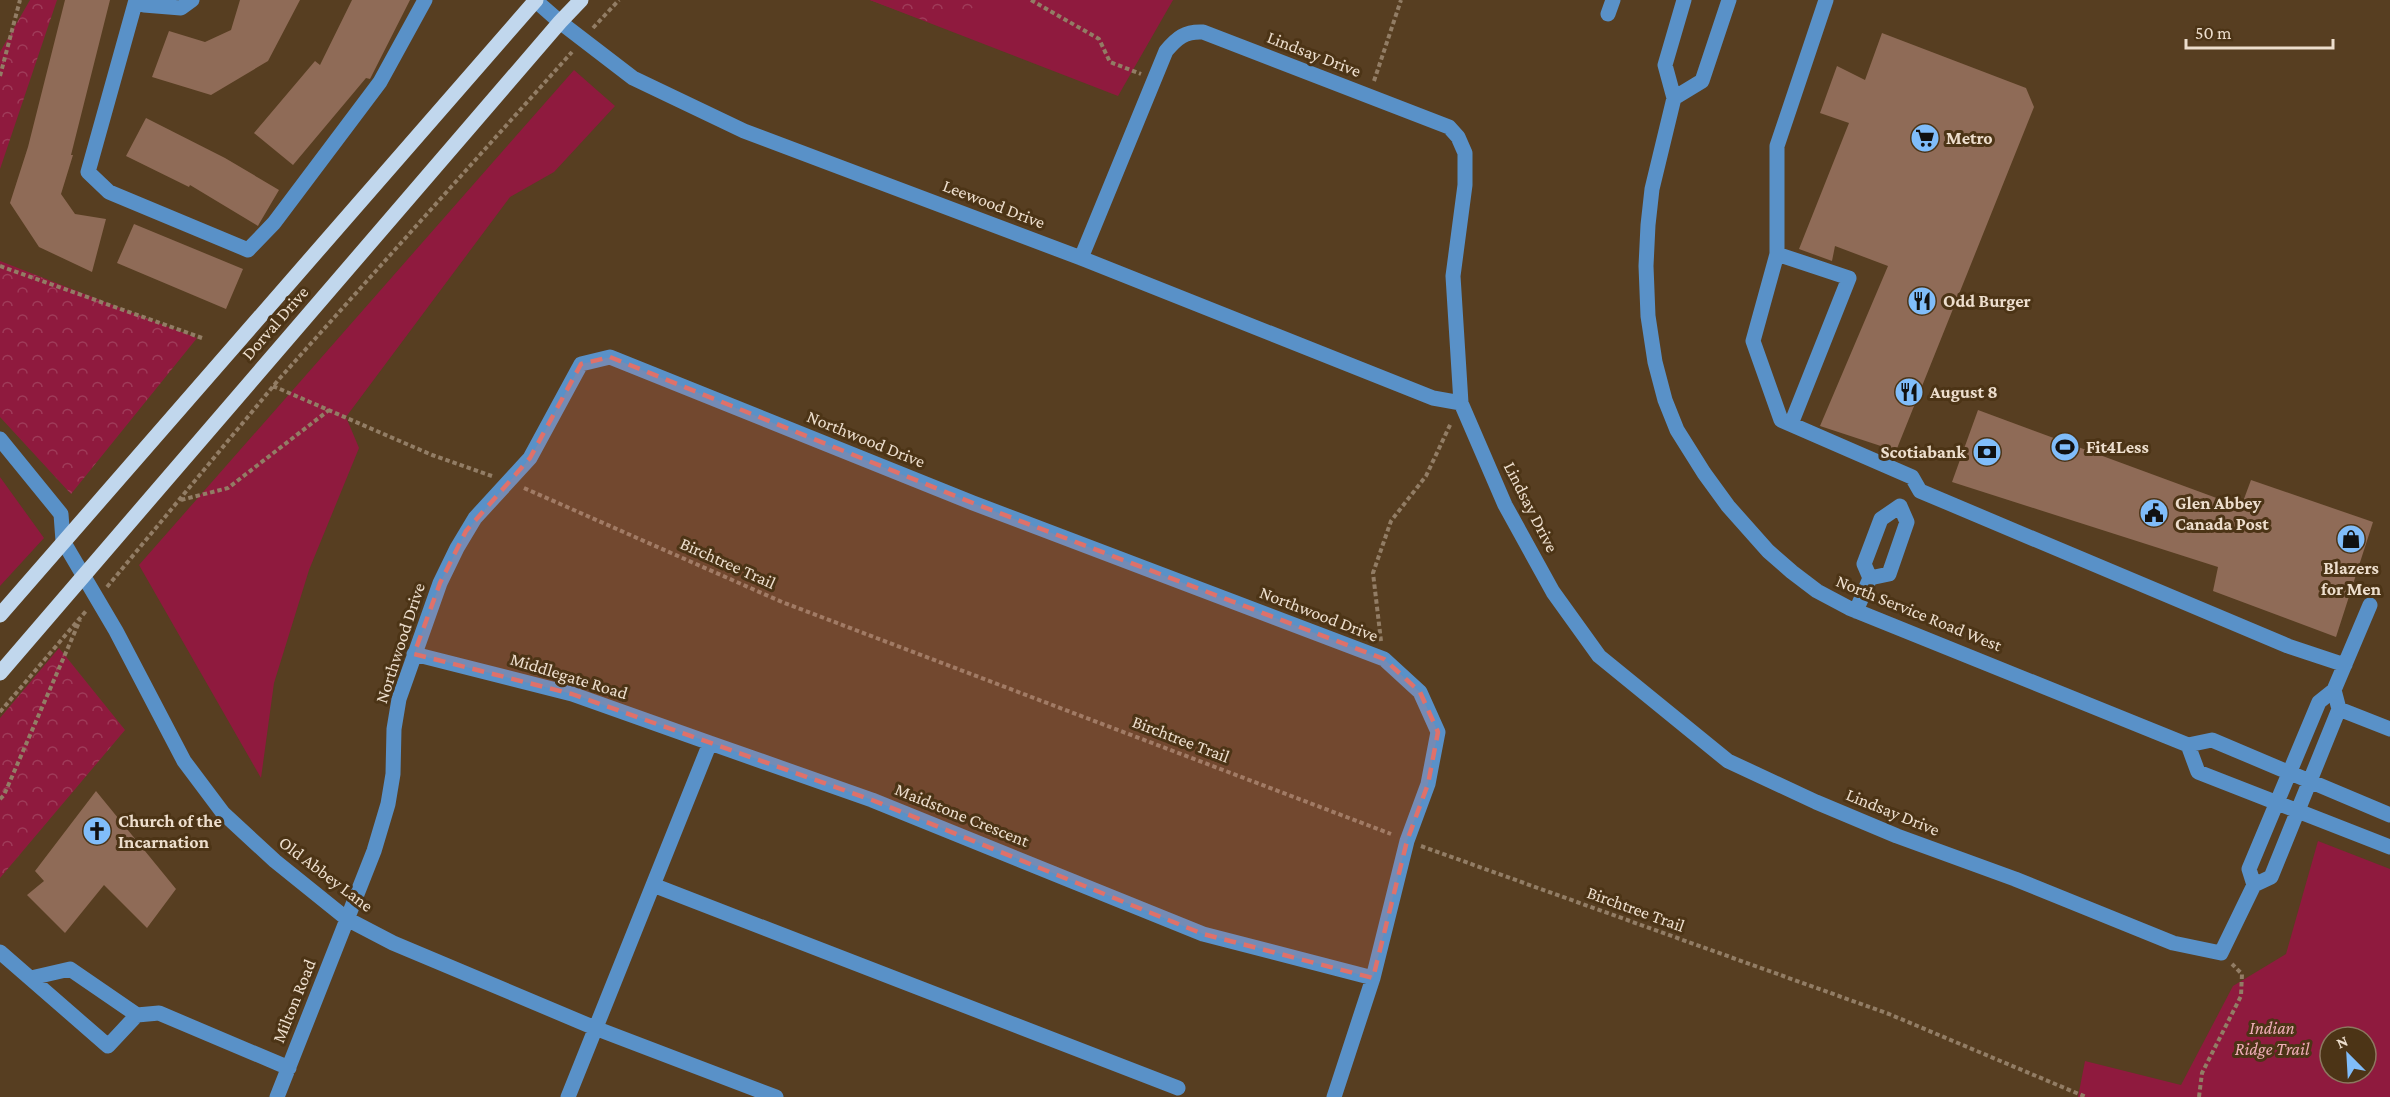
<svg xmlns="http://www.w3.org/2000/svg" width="2390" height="1097" viewBox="0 0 2390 1097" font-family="'Crimson Pro',serif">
	<defs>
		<pattern id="forest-crowns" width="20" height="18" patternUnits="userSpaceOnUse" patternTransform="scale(1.5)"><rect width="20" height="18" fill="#8f1a3e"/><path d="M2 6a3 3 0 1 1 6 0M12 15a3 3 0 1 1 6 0" fill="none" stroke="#9f3b59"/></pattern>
	</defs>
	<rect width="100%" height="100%" fill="#573e21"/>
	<path fill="#8f1a3e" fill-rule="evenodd" d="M870 0H1173L1118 96Z
		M574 70 615 106 554 172 510 197 346 417 359 448 309 570 274 683 261 778 139 565Z
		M0 477 44 538 0 586Z
		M2318 841 2390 869V1097H2078L2085 1061 2181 1085 2233 986 2286 954ZM2330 1037H2366V1073H2330Z"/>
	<path fill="url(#forest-crowns)" d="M30 0H57L0 169V52Z
		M870 0H1001L926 21Z
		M0 261 197 338 71 494 0 417Z
		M59 648 125 730 0 878V718Z"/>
	<path fill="#8f6b57" d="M65 0H110L71 155H73L61 194 75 214 106 219 92 272 39 247 10 203 28 147Z
		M240 0H300L268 61 211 95 152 77 169 31 205 42 231 30Z
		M352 0H410L370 79 366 78 293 165 254 133 315 61 320 65Z
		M1882 33 2026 88 2034 107 1896 451 1820 426 1888 266 1835 246 1832 261 1799 249 1849 123 1820 113 1837 66 1865 80Z
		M146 118 225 158 279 190 259 224 258 226 190 185 189 187 126 156Z
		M134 224 243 269 226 309 117 263Z
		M1978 410 2241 507 2251 480 2373 522 2336 637 2213 591 2218 567 1952 482Z
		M96 791 176 889 147 928 104 885 65 933 27 895 44 881 35 871Z"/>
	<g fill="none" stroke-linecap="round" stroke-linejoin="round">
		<path stroke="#927d65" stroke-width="4" stroke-dasharray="4.5 3" stroke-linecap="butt" d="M1031 0 1099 39 1110 62 1141 74
			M593 28 619 0
			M0 76 20 0
			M1374 81 1401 0
			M0 266 202 338
			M273 386 432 455 492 476
			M524 488 782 602 1391 834
			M181 500 228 488 329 410
			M107 587 280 378 572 52
			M1381 641 1373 573 1391 521 1426 476 1451 423
			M0 712 86 611
			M0 799 4 795 80 620
			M1421 846 1889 1014 2086 1097
			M2199 1097 2202 1073 2241 996 2242 974 2232 964"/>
		<path stroke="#5991c8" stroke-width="15" d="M136 0 88 172 109 192 248 250 274 223 380 82 425 0
			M138 0 144 5 181 8 192 0
			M535 0 560 22 633 78 744 131 1081 258 1433 398 1461 403
			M1684 0 1665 65 1674 98 1652 189 1648 225 1646 266 1648 316 1655 362 1665 400 1677 430 1704 473 1728 506 1768 551 1792 572 1817 591 1849 608 2188 745 2212 740 2390 815
			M1608 14 1613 0
			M1674 98 1702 81 1729 0
			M1777 254V146L1826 0
			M1081 258 1166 51C1177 38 1185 31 1203 32L1449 127 1458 137 1465 153V185L1453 276 1461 403 1505 505 1553 592 1599 656 1728 761 1816 802 1897 836 2015 879 2173 943 2221 953 2254 885 2271 877 2339 709 2334 690
			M1791 424 1849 278 1777 254 1753 341 1781 420 1912 477 1920 491 2288 646 2345 665
			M0 439 61 514 63 541 116 631 184 761 223 813 275 861 347 919 393 943 595 1028 776 1097
			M1856 611 1870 578 1864 564 1881 519 1900 506 1907 522 1889 574 1870 578
			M414 654 572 694 710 743
			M2339 709 2390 729
			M2188 745 2198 772 2390 847
			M653 885 1178 1088
			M2254 885 2249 869 2319 702 2334 690 2370 605
			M0 952 108 1046 137 1015 159 1013 289 1068
			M31 978 70 969 137 1015
			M277 1097 374 851 388 804 393 774 394 729 399 699 440 583 457 548 475 518 530 458 581 364 610 357 973 503 1384 659 1420 692 1438 732 1428 784 1407 841 1373 978
			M568 1097 710 743 872 800 1203 934 1373 978 1334 1097"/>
		<path stroke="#c1d7ed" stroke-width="15" d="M0 615 536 0
			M0 673 560 22 581 0"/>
	</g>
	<path fill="#df716a" fill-opacity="0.2" stroke="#df716a" stroke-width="4.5" stroke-dasharray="12 8" stroke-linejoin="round" d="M610 357 973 503 1384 659 1420 692 1438 732 1428 784 1407 841 1373 978 1203 934 872 800 572 694 414 654 440 583 466 531 530 458 581 364Z"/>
	<defs>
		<g id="supermarket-disc" transform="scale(1.5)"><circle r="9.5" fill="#80bdfa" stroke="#4c3416"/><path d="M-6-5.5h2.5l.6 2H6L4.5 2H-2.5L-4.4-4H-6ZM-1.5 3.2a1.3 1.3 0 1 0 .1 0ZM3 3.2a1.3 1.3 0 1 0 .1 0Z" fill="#111"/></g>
		<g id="restaurant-disc" transform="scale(1.5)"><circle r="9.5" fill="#80bdfa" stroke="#4c3416"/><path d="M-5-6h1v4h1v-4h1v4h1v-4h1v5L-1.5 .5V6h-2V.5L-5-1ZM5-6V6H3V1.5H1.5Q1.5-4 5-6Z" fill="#111"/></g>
		<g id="stadium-disc" transform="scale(1.5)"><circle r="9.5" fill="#80bdfa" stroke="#4c3416"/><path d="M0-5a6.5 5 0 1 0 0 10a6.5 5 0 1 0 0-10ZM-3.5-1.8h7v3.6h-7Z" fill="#111"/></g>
		<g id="bank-disc" transform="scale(1.5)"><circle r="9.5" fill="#80bdfa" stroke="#4c3416"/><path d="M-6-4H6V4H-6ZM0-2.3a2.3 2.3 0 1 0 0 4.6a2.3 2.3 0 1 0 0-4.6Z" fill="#111"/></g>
		<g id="civic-disc" transform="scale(1.5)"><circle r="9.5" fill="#80bdfa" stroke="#4c3416"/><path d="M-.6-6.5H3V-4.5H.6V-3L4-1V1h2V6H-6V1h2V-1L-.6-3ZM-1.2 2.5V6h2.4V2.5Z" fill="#111"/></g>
		<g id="shop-disc" transform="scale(1.5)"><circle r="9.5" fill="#80bdfa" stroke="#4c3416"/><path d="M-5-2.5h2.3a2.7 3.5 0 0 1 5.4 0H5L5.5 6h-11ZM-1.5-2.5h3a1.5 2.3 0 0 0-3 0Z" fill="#111"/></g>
		<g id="church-disc" transform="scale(1.5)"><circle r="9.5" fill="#80bdfa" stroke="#4c3416"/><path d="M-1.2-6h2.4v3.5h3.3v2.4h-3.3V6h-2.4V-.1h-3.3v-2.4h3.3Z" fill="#111"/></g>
	</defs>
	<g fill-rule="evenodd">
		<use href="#supermarket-disc" x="1925" y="138"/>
		<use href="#restaurant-disc" x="1922" y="301"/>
		<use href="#restaurant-disc" x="1909" y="392"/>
		<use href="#stadium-disc" x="2065" y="447"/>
		<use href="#bank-disc" x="1987" y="452"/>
		<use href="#civic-disc" x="2154" y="513"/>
		<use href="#shop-disc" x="2351" y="539"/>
		<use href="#church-disc" x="97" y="831"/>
	</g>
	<g text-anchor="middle" stroke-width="6" stroke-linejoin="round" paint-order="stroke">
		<g font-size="18" fill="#eddecd" stroke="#4c3416">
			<text transform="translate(1314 54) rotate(21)" y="6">Lindsay Drive</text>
			<text transform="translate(994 204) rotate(21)" y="6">Leewood Drive</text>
			<text transform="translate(275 323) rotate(-49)" y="6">Dorval Drive</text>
			<text transform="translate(866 439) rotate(22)" y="6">Northwood Drive</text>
			<text transform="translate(1531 507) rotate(63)" y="6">Lindsay Drive</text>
			<text transform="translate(728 563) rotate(24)" y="6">Birchtree Trail</text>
			<text transform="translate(1919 613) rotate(22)" y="6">North Service Road West</text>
			<text transform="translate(1319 614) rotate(21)" y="6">Northwood Drive</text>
			<text transform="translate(400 643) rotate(-72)" y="6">Northwood Drive</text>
			<text transform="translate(569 676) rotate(17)" y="6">Middlegate Road</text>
			<text transform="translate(1181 739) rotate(21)" y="6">Birchtree Trail</text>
			<text transform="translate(1893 812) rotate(22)" y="6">Lindsay Drive</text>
			<text transform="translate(962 815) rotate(22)" y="6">Maidstone Crescent</text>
			<text transform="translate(326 874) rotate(37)" y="6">Old Abbey Lane</text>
			<text transform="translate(1636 909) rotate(20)" y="6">Birchtree Trail</text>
			<text transform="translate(294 1001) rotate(-68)" y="6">Milton Road</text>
		</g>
		<g font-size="18" font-weight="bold" fill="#eddecd" stroke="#4c3416" text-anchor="start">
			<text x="1946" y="144">Metro</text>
			<text x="1943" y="307">Odd Burger</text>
			<text x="1930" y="398">August 8</text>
			<text x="2086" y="453">Fit4Less</text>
			<text x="1966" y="458" text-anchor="end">Scotiabank</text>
			<text x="2175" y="509">Glen Abbey<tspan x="2175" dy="21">Canada Post</tspan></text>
			<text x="2351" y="574" text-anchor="middle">Blazers<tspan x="2351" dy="21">for Men</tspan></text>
			<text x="118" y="827">Church of the<tspan x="118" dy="21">Incarnation</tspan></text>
		</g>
		<g font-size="18" font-style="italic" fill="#efadb7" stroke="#4c3416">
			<text x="2272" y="1034">Indian<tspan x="2272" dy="21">Ridge Trail</tspan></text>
		</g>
	</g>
	<g transform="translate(2348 1055) rotate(336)"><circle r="28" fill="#4c3416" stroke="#8c785f" stroke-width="1.5"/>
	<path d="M0-4.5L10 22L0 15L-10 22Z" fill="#80bdfa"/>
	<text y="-9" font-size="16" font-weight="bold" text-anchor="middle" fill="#eddecd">N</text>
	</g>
	<path d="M2186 39v9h147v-9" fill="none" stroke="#eddecd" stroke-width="3"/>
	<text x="2195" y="39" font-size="18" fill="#eddecd" stroke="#4c3416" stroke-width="4.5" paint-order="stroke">50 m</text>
</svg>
